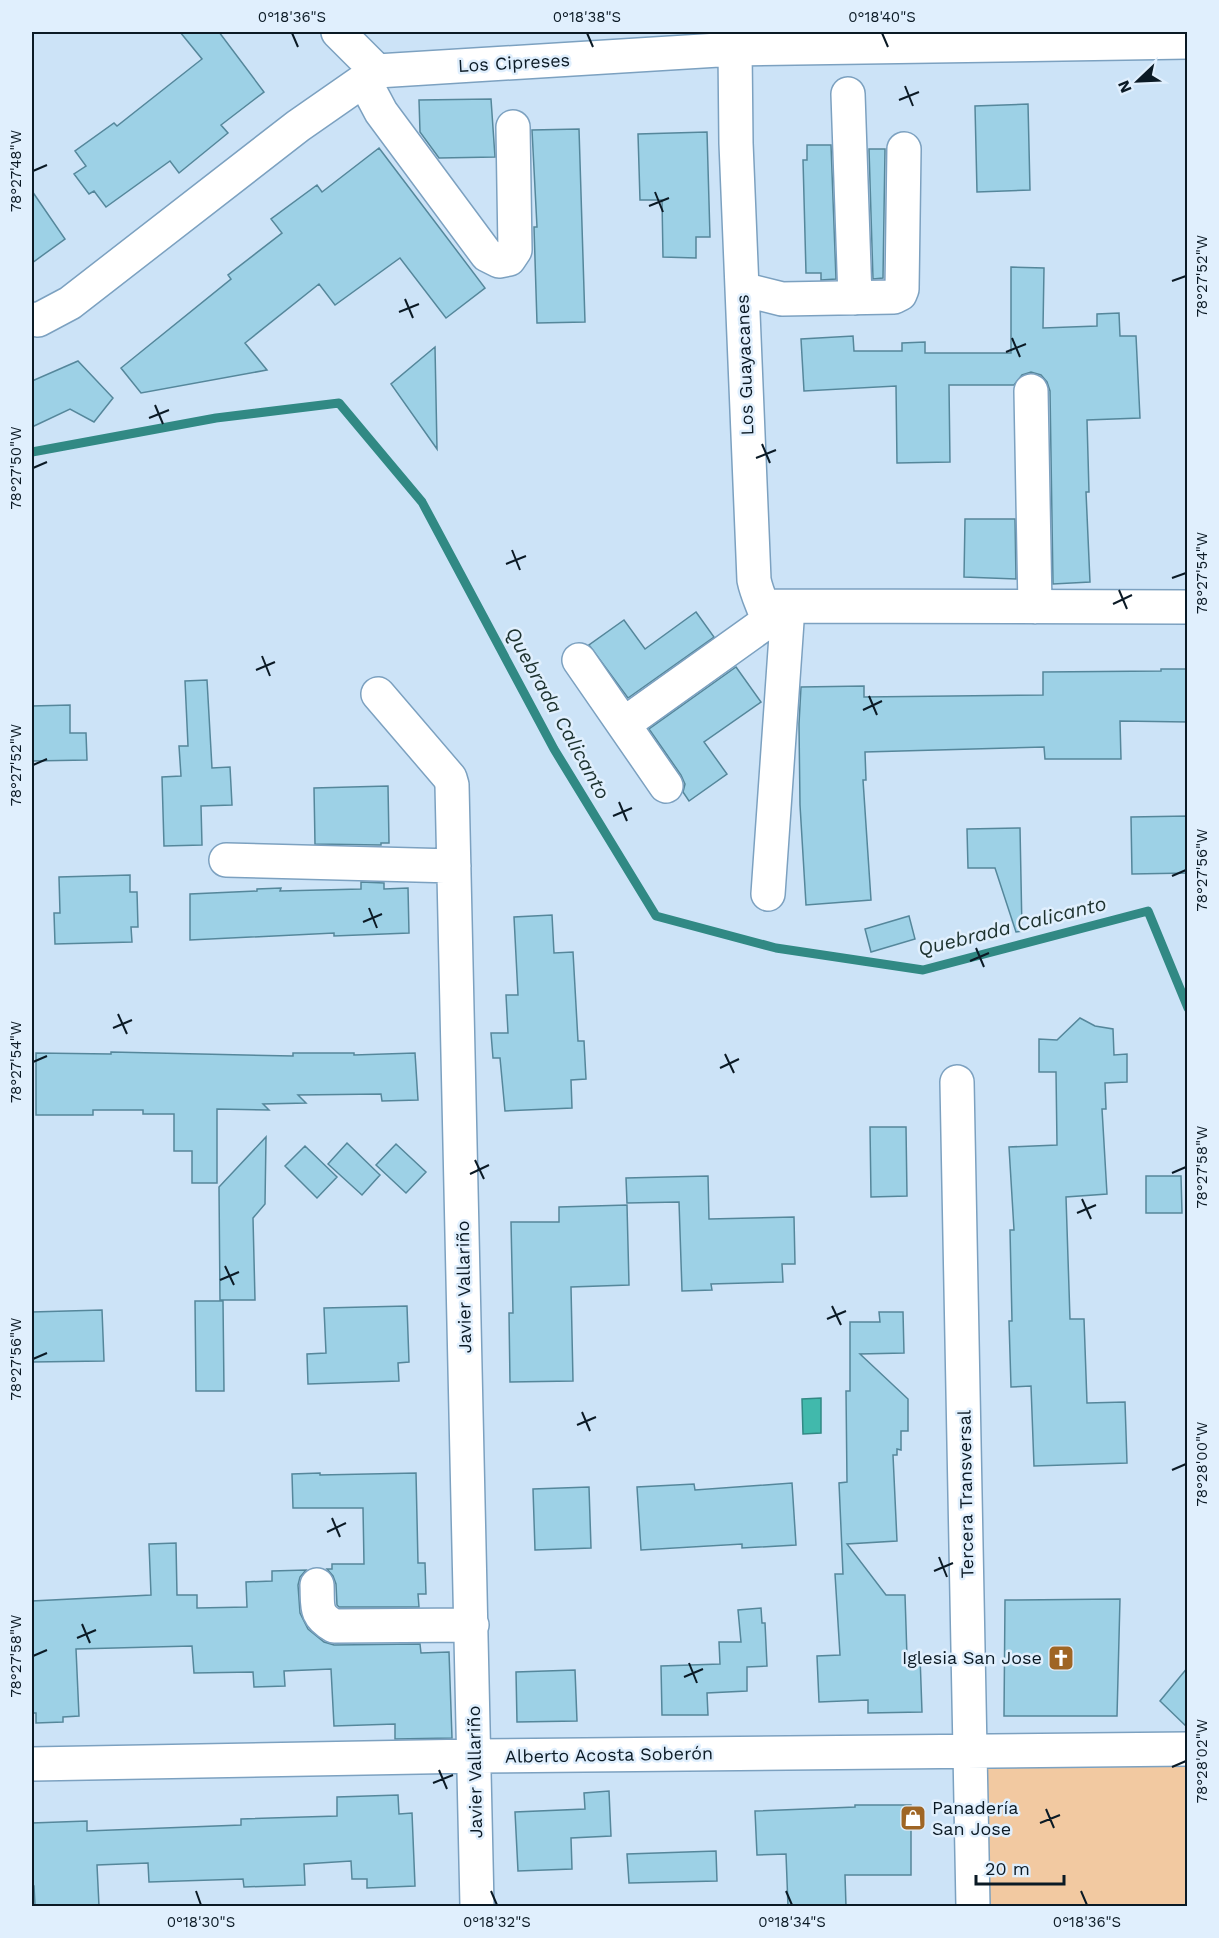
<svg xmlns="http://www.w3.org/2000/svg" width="1219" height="1938" viewBox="0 0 1219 1938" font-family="'Work Sans',sans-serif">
	<rect width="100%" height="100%" fill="#cce3f7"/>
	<path fill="#f2c9a1" d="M1187 1749V1906H973L971 1750Z"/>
	<path fill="#41b9ac" stroke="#318984" stroke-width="1.5" d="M821 1398V1433L803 1434 802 1399Z"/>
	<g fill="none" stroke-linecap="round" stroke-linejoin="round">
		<path stroke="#318984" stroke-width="9" d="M32 452 216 418 339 403 422 502 554 749 656 916 776 948 923 970 1148 911 1188 1008"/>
	</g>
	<path fill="#9dd1e6" stroke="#55879b" stroke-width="1.5" d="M180 32H219L264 92 221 125 228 133 179 173 170 161 106 207 94 191 89 194 74 174 86 166 75 151 114 123 117 126 202 59Z
		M491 99 495 157 439 158 420 132 419 100Z
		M1028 104 1030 190 977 192 975 106Z
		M579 129 585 322 537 323 534 227H537L532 130Z
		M707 132 710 237H696V258L663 257 662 200H640L638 134Z
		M807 145H831L836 279 821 280V273H806L803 160H807Z
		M379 148 485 288 446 318 400 258 335 305 319 284 245 343 267 370 141 393 121 368 231 279 228 275 282 233 271 219 317 185 322 192Z
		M869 149H885L883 278 873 279Z
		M32 191 65 239 32 263Z
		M1011 267 1044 268 1043 328 1097 326V314L1119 313 1120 336H1136L1140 418 1087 420 1089 492H1086L1090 582 1053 584 1050 391 1047 382 1041 375 1031 372 1022 375 1014 385H949L950 462 897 463 896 386 804 391 801 339 853 336 854 351H902V343L925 342V353H1011Z
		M435 347 437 449 391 384Z
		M78 361 113 398 94 422 70 409 32 427V381Z
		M965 519H1015L1016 579 964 577Z
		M696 612 714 637 628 698 589 645 624 620 645 649Z
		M736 667 761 702 704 742 727 774 689 801 683 792 685 784 681 775 649 729Z
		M1161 669H1188V722L1120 721 1121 759H1045L1044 747 865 752 866 780H863L871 900 806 905 800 805 799 724 801 687 864 686V697L1043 695V672L1161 671Z
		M207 680 212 768 230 767 232 805 201 806 202 845 164 846 162 777 181 776 179 746H188L185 681Z
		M70 705V733H86L87 760 32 761V706Z
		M388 786 389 843H381V845L315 844 314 788Z
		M1188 816V873L1132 874 1131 817Z
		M1020 828 1022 931 1016 932 995 868H968L967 829Z
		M130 875V892H137L138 927H131L132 942 55 944 54 913H60L59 877Z
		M361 882 384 883V889L408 888 409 933 334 936V933L190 940V894L257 891V889L281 888 280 891 361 889Z
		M552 915 554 953 573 952 578 1041H584L586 1079 571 1080 572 1108 505 1111 500 1058H493L491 1033H508L506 995H518L514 917Z
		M909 916 915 939 871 952 865 929Z
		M1080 1018 1095 1026 1113 1029 1114 1055 1127 1054V1082L1105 1083 1106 1109H1102L1107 1194 1066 1197 1070 1319H1084L1087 1403 1125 1402 1127 1463 1034 1466 1031 1386 1011 1387 1009 1321H1012L1010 1230H1014L1009 1147 1057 1145 1056 1072H1039V1039L1057 1040Z
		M111 1052 293 1056V1053H354V1055L415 1053 418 1100 382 1101 381 1094 298 1095 306 1103 263 1104 269 1110 217 1109V1183H192V1151H174V1114H143V1110H93V1115H36V1053L111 1054Z
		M870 1127H906L907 1196 871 1197Z
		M266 1137 265 1204 253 1218 255 1300H220L219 1187Z
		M347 1143 380 1175 362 1195 328 1164Z
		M396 1144 426 1172 406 1193 376 1165Z
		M305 1146 337 1177 317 1198 285 1166Z
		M708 1176 709 1219 794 1217 795 1264H782L783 1282 711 1284 712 1290 682 1291 679 1202 627 1203 626 1178Z
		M1146 1176H1181L1182 1213H1146Z
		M627 1205 629 1285 571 1287 573 1381 510 1382 509 1313H513L511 1222H559V1207Z
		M195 1301H223L224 1391H196Z
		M407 1306 409 1362 398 1363 399 1381 308 1384 307 1354 326 1353 324 1308Z
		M102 1310 104 1361 32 1362V1312Z
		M879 1312H903L904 1353 860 1354 908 1399V1431H901V1450L897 1449V1455H893L897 1541 847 1544 886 1595H905L907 1657 920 1656 922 1712 868 1713V1700L819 1702 817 1656 840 1655 835 1574H843L839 1483 847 1482 846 1391H850V1322H880Z
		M320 1473V1475L416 1473 418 1563H425L426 1594H418L419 1607H339L337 1605 336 1584 333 1576 327 1569H332V1564H364L363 1508H293L292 1474Z
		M792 1483 796 1545 742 1548V1544L641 1550 637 1487 694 1484 695 1490Z
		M589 1487 591 1548 535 1550 533 1489Z
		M176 1543 177 1595H197V1608L247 1607 246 1582 272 1581V1571L306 1570 300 1577 298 1585 300 1613 308 1629 324 1642 334 1645 420 1644 421 1653 449 1652 452 1738 395 1739V1724L334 1726 331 1669 284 1671 285 1686 254 1687 253 1672 194 1673 192 1646 76 1649 79 1716 63 1717V1722L36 1723V1713H32V1601L151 1595 149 1544Z
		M1120 1599 1117 1716H1004L1005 1600Z
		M761 1608 762 1623H765L767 1666 747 1667V1691L707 1693 708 1715H662L661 1666 720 1664 719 1642H741L738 1610Z
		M1188 1667V1728L1160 1701Z
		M575 1670 577 1721 517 1722 516 1672Z
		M609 1791 611 1836 571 1838 572 1869 518 1871 515 1812 585 1809 584 1793Z
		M398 1795 399 1814 412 1813 415 1886 367 1888V1879H352L351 1861 304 1864 305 1885 244 1887 243 1879 149 1882 148 1863 97 1865 99 1906H35L34 1886H32V1823L87 1821V1831L241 1825V1819L337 1816V1797Z
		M855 1805H911V1875H845L846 1906H788L786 1854 757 1855 755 1811 855 1807Z
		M716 1851 717 1881 629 1883 627 1854Z"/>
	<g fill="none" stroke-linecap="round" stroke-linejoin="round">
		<g stroke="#7ca1c0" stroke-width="36">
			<path id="minor" d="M338 32 377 71
				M733 32 735 49 736 143 754 580C757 595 764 607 768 621L767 606 1188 607
				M364 80 381 112 487 255 499 261 509 259 515 250 513 127
				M848 94 855 298
				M742 289 782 299 894 297 900 294 902 289 904 149
				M32 319 38 320 70 303 298 126 377 71 735 49 1188 42
				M1031 391 1035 607
				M579 660 666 786
				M378 694 450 778 452 785 477 1906
				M624 724 768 621
				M226 860 454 866
				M768 894 788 607
				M957 1082 973 1906
				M317 1585C318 1606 314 1615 334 1626L472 1625
				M32 1764 475 1756 1188 1749"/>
		</g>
		<use href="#minor" stroke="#fff" stroke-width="33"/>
	</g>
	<path fill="none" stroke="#0b1a25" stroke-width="2" d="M292 33 298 47M587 33 593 47M882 33 888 47M905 86 913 106M899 100 919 92M33 171 47 165M655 192 663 212M649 206 669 198M1172 281 1186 276M405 299 413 318M399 312 419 304M1012 338 1020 357M1006 352 1026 344M155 405 163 424M149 418 169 410M762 444 770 463M756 458 776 450M33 468 47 462M512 550 520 570M506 564 526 556M1172 578 1186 573M1119 590 1127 609M1113 604 1132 595M262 656 270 676M256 670 275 662M869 696 877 715M863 710 882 701M33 765 47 759M619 802 627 821M613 816 632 808M1172 876 1186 870M369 908 377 928M363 922 382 914M976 948 984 967M970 961 989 953M118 1014 127 1034M113 1028 132 1020M725 1054 734 1073M33 1062 47 1056M720 1068 739 1059M475 1160 484 1179M1172 1173 1186 1167M470 1174 489 1165M1082 1199 1091 1219M1077 1213 1096 1205M225 1266 234 1285M220 1280 239 1272M832 1306 841 1325M827 1319 846 1311M33 1359 47 1353M582 1412 590 1431M577 1425 596 1417M1172 1470 1186 1464M332 1518 340 1537M327 1532 346 1523M939 1557 947 1577M934 1571 953 1563M82 1624 90 1643M77 1638 96 1630M33 1656 47 1650M689 1663 697 1683M684 1677 703 1669M1172 1767 1186 1761M439 1770 447 1789M433 1783 453 1775M1046 1809 1054 1828M1040 1823 1060 1815M196 1891 201 1905M491 1891 497 1905M786 1891 792 1905M1081 1891 1087 1905"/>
	<defs>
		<g id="church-square" transform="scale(1.35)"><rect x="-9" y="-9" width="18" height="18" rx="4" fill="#9f6524" stroke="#e0effd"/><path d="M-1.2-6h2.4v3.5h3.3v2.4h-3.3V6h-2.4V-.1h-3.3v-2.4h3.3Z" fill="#fff"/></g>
		<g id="shop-square" transform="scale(1.35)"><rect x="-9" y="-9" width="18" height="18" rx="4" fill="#9f6524" stroke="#e0effd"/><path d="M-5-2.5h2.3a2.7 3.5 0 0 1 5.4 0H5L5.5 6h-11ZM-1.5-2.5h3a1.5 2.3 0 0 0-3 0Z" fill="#fff"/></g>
	</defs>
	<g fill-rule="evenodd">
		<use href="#church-square" x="1061" y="1658"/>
		<use href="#shop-square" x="913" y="1818"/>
	</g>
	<g text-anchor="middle" stroke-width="5" stroke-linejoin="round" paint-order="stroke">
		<g font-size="18" fill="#0b1a25" stroke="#e0effd">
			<text transform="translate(514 63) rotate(-3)" y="6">Los Cipreses</text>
			<text transform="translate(745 365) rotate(-92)" y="6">Los Guayacanes</text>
			<text transform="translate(464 1287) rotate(-91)" y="6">Javier Vallariño</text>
			<text transform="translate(966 1494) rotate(-91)" y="6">Tercera Transversal</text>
			<text transform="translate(609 1755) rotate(-1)" y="6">Alberto Acosta Soberón</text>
			<text transform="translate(475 1772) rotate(-91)" y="6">Javier Vallariño</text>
		</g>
		<g font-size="18" fill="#0b1a25" stroke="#e0effd" text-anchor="end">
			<text x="1042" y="1664">Iglesia San Jose</text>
			<text x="932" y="1814" text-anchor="start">Panadería<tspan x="932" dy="21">San Jose</tspan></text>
		</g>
		<g font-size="20" font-style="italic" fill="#1c312e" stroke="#e0effd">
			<text transform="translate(558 713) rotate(61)" y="7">Quebrada Calicanto</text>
			<text transform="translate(1012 926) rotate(-14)" y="7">Quebrada Calicanto</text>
		</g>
	</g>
	<rect width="1219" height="1938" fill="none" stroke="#e0effd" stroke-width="66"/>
	<g transform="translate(1138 81) rotate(247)" stroke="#e0effd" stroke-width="4.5" paint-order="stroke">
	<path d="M0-4.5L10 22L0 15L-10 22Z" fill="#0b1a25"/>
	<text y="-9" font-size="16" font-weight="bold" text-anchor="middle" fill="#0b1a25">N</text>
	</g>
	<path d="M976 1875v9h88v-9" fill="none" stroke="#0b1a25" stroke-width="3"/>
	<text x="985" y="1875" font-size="18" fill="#0b1a25" stroke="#e0effd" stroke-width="4.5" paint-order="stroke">20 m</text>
	<rect x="33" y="33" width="1153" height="1872" fill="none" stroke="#0b1a25" stroke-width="2"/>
	<g font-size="15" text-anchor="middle" fill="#0b1a25">
		<text x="292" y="22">0°18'36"S</text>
		<text x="587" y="22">0°18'38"S</text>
		<text x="882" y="22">0°18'40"S</text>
		<text transform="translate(16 171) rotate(-90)" y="5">78°27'48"W</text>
		<text transform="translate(1202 276) rotate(-90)" y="5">78°27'52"W</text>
		<text transform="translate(16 468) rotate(-90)" y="5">78°27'50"W</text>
		<text transform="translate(1202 573) rotate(-90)" y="5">78°27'54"W</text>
		<text transform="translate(16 765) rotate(-90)" y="5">78°27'52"W</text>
		<text transform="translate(1202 870) rotate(-90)" y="5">78°27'56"W</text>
		<text transform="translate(16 1062) rotate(-90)" y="5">78°27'54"W</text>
		<text transform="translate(1202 1167) rotate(-90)" y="5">78°27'58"W</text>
		<text transform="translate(16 1359) rotate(-90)" y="5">78°27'56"W</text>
		<text transform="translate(1202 1464) rotate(-90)" y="5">78°28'00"W</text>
		<text transform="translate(16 1656) rotate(-90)" y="5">78°27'58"W</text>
		<text transform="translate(1202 1761) rotate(-90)" y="5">78°28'02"W</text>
		<text x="201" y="1927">0°18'30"S</text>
		<text x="497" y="1927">0°18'32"S</text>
		<text x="792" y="1927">0°18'34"S</text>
		<text x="1087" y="1927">0°18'36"S</text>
	</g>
</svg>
